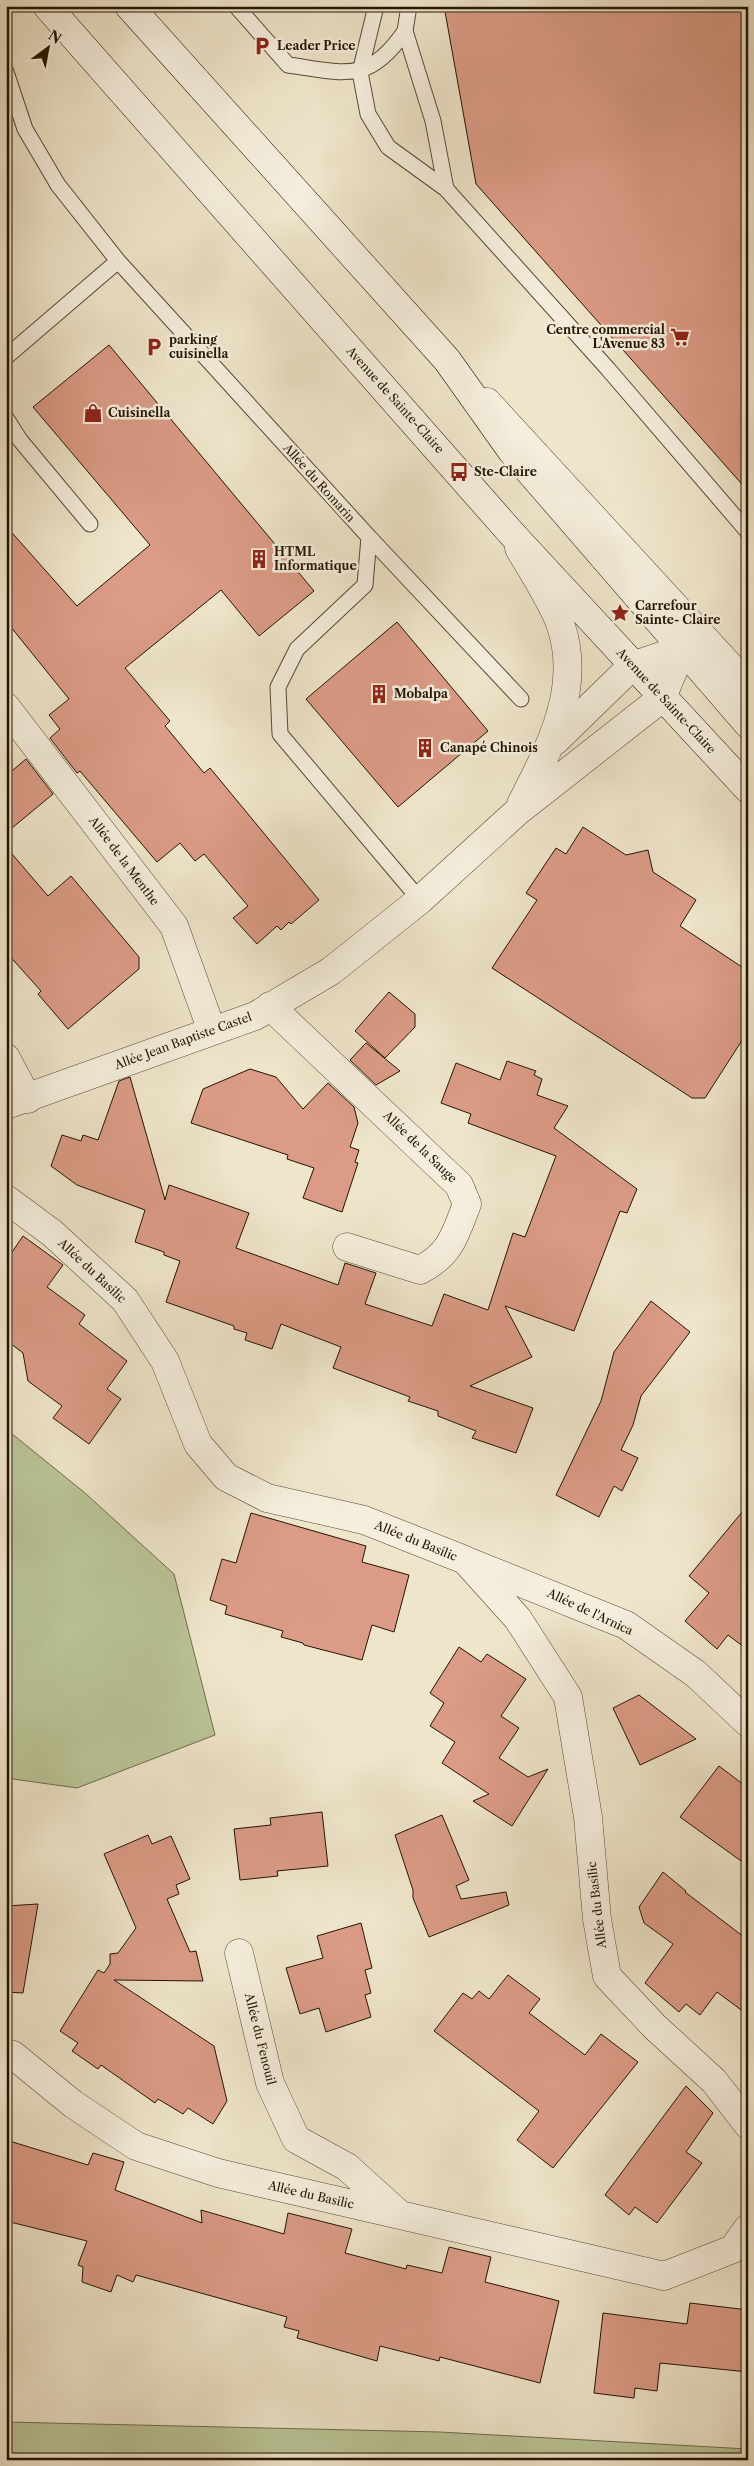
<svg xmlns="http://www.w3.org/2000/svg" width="754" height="2466" viewBox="0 0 754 2466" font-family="'Libre Caslon Text',serif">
	<rect width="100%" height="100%" fill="#efe5cb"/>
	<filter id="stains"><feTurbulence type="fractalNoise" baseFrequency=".004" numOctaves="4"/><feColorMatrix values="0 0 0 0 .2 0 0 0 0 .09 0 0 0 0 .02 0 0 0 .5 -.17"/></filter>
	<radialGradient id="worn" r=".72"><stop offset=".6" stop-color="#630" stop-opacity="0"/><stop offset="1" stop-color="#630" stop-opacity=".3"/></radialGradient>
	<path fill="#bac497" stroke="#6e6c4c" d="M6 1429 85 1493 174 1574 215 1735 77 1788 6 1778Z
		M6 2422 440 2432 748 2449V2460H6Z"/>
	<path fill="#db9b86" stroke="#231401" d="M444 6H748V491L476 184Z
		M109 345 314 591 259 636 221 590 125 668 170 721 165 726 204 773 210 768 319 900 291 924 289 922 281 930 277 926 257 944 233 918 248 906 204 854 195 861 180 843 157 862 80 771 77 773 50 738 60 729 49 715 69 699 6 621V526L77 606 150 545 33 407Z
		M397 622 488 731 398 807 306 699Z
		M26 759 53 794 6 833V776Z
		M583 827 626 855 648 850 653 872 696 900 680 926 748 971V1031L705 1098H692L492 968 537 900 526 893 556 848 566 854Z
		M6 847 48 896 71 876 139 957V969L68 1029 38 994 41 991 6 952Z
		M389 992 415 1014V1027L385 1058 355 1031Z
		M366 1043 400 1071 376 1085 350 1060Z
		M507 1061 536 1071 534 1075 542 1079 537 1095 568 1106 554 1128 637 1189 627 1213 620 1211 574 1331 505 1306 532 1357 470 1386 533 1408 516 1453 472 1438 476 1431 438 1416V1411L408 1401 410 1397 333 1368 341 1347 281 1324 272 1349 245 1340 247 1333 234 1329V1326L166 1302 180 1261 164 1255V1252L135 1242 145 1210 77 1185 51 1166 62 1135 81 1141 83 1135 98 1140 119 1081 130 1077 165 1200 169 1185 249 1213 236 1248 338 1285 345 1263 376 1273 365 1304 432 1326 444 1294 488 1310 513 1233 525 1237 556 1156 468 1123 471 1114 441 1103 456 1063 500 1080Z
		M250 1069 276 1077 303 1109 328 1083 354 1107 358 1123 350 1147 359 1150 355 1162 358 1163 342 1212 303 1198 314 1168 287 1159 288 1155 191 1123 203 1089Z
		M23 1236 63 1265 47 1287 85 1315 79 1324 127 1361 107 1389 121 1399 89 1444 53 1418 62 1406 28 1381 23 1353 6 1340V1261Z
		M651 1301 690 1332 641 1396 633 1425 621 1450 638 1458 622 1491 614 1486 599 1517 556 1495 601 1401 614 1352Z
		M748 1505V1650L728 1635 717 1649 685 1621 709 1593 689 1576Z
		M251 1513 366 1546 362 1562 409 1575 394 1632 372 1625 362 1660 304 1645 303 1643 281 1637 283 1631 225 1614 227 1606 210 1600 222 1559 236 1563Z
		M459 1647 481 1662 487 1654 526 1679 501 1716 519 1728 499 1758 528 1777 548 1769 512 1826 473 1801 489 1794 442 1763 455 1742 430 1726 444 1703 430 1693Z
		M639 1695 674 1722 696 1739 640 1765 613 1708Z
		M719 1766 748 1788V1866L680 1817Z
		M322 1812 328 1866 277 1871 278 1876 240 1880 234 1829 271 1825 270 1818Z
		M442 1815 469 1880 456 1886 461 1899 506 1892 509 1905 429 1937 413 1898V1890L395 1835Z
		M148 1835 152 1844 171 1836 190 1879 176 1885 179 1894 167 1899 190 1952 196 1951 203 1981 114 1980 214 2046 227 2101 213 2124 188 2108 183 2114 158 2099 155 2103 101 2065 98 2069 72 2051 78 2043 60 2031 98 1970 104 1973 110 1964V1954L118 1953 136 1928 104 1854Z
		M663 1872 686 1891 685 1892 748 1940V2015L717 1992 700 2015 686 2004 679 2012 645 1983 673 1944 644 1923 639 1907Z
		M38 1904 23 1993 6 1992V1906Z
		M361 1923 372 1968 365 1970 371 1993 365 1995 371 2017 326 2032 319 2008 300 2014 286 1968 323 1958 317 1936Z
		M508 1975 540 1999 529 2013 585 2055 601 2034 638 2062 553 2168 517 2140 539 2111 434 2031 463 1993 472 1999 479 1991 489 1999Z
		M686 2086 713 2113 686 2152 702 2163 657 2223 635 2207 629 2215 605 2195Z
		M6 2140 88 2165 93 2153 124 2162 115 2190 202 2223 201 2210 284 2234 288 2213 352 2229 345 2253 406 2269 407 2265 442 2273 449 2247 491 2257 485 2282 559 2301 540 2383 440 2357 439 2361 380 2346 377 2361 297 2338 299 2331 284 2327 287 2317 136 2275 133 2282 117 2275 111 2292 82 2282 83 2267 78 2265 87 2241 6 2221Z
		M690 2303 748 2310V2372L660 2363 657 2391 635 2388 634 2398 594 2393 603 2313 687 2324Z"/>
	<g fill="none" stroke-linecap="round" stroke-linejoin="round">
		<g stroke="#564834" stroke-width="17">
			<path id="lane" d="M236 6 288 65C345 73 369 84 405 31
				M376 6 360 72 368 114 388 147 446 189 608 369 748 532
				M409 6 405 31 433 121 446 189
				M6 72 25 129 58 185 118 261 369 537 365 585 297 649 278 687 280 734 420 900
				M6 357 118 261
				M6 418 20 440 90 524
				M369 537 521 699"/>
		</g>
		<g stroke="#564834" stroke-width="29">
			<path id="street" d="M487 402 748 686
				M519 548C532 571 553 602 561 626 582 690 549 749 521 804
				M6 707 174 926 212 1031
				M555 741 632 666 682 649
				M270 1006 459 1185 467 1204C455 1235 451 1254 420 1270L347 1247
				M6 1058 28 1099
				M6 1105 255 1016 331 971 420 900 518 811 662 698 682 649
				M6 1199 52 1233 125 1300 165 1361 198 1444 226 1477 267 1498 364 1520 465 1560 518 1619 568 1697 588 1817 597 1919 607 1976 655 2027 714 2081 748 2125
				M469 1562 626 1625 696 1674 748 1723
				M239 1953 270 2083 296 2139 347 2167 399 2214
				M6 2053 13 2055 73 2104 136 2146 218 2173 664 2276 733 2249 748 2228"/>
		</g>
		<g stroke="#231401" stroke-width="29">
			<path id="secondary" d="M47 6 512 534 748 789
				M129 6 447 360 511 450 748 724"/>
		</g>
		<use href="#lane" stroke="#f5eedd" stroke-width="15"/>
		<use href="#street" stroke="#f5eedd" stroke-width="28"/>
		<use href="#secondary" stroke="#f5eedd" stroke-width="28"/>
	</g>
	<defs>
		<g id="parking-bare" transform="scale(1.5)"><path d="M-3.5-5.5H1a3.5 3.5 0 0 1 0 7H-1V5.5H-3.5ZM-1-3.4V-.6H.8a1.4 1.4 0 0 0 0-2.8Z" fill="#8f2418" stroke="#f5eedd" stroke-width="2.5" paint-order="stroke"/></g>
		<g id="supermarket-bare" transform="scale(1.5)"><path d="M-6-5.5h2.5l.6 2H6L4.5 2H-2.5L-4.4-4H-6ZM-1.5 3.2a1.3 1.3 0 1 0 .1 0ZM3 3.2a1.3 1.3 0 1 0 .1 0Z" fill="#8f2418" stroke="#f5eedd" stroke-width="2.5" paint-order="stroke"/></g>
		<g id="shop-bare" transform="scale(1.5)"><path d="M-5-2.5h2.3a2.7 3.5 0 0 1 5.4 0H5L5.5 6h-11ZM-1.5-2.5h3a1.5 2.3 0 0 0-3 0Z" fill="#8f2418" stroke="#f5eedd" stroke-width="2.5" paint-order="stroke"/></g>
		<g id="bus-bare" transform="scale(1.5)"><path d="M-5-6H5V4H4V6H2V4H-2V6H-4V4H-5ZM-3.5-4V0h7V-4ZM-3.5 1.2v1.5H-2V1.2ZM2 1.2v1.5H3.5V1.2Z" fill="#8f2418" stroke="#f5eedd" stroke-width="2.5" paint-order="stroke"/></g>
		<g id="building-bare" transform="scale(1.5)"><path d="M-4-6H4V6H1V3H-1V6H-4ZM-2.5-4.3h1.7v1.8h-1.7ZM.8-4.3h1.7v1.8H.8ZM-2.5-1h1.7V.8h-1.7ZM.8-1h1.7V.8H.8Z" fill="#8f2418" stroke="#f5eedd" stroke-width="2.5" paint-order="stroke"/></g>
		<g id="sight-bare" transform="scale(1.5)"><path d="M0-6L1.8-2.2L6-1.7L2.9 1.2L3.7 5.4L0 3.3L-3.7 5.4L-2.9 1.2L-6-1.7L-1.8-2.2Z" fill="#8f2418" stroke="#f5eedd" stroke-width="2.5" paint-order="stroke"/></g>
	</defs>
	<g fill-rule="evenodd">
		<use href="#parking-bare" x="262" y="46"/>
		<use href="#supermarket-bare" x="680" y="337"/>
		<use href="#parking-bare" x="154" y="347"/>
		<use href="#shop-bare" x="93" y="413"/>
		<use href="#bus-bare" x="459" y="472"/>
		<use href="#building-bare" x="259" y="559"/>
		<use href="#sight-bare" x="620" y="613"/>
		<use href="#building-bare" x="379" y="694"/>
		<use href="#building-bare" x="425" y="748"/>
	</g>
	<g text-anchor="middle" stroke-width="5" stroke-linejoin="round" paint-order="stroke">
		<g font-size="12" font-weight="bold" fill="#231401" stroke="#f5eedd" text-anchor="start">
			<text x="277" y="50">Leader Price</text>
			<text x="665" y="334" text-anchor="end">Centre commercial<tspan x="665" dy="14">L'Avenue 83</tspan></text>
			<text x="169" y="344">parking<tspan x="169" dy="14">cuisinella</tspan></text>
			<text x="108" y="417">Cuisinella</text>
			<text x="474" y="476">Ste-Claire</text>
			<text x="274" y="556">HTML<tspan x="274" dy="14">Informatique</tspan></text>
			<text x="635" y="610">Carrefour<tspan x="635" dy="14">Sainte- Claire</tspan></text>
			<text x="394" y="698">Mobalpa</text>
			<text x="440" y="752">Canapé Chinois</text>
		</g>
		<g font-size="12" fill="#231401" stroke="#f5eedd">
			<text transform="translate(395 400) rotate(48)" y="4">Avenue de Sainte-Claire</text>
			<text transform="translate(319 483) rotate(48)" y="4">Allée du Romarin</text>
			<text transform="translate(666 701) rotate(47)" y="4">Avenue de Sainte-Claire</text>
			<text transform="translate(124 861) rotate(53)" y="4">Allée de la Menthe</text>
			<text transform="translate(183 1041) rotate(-20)" y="4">Allée Jean Baptiste Castel</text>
			<text transform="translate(420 1147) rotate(44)" y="4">Allée de la Sauge</text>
			<text transform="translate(92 1271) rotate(43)" y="4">Allée du Basilic</text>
			<text transform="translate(416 1541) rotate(22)" y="4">Allée du Basilic</text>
			<text transform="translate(590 1612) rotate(25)" y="4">Allée de l'Arnica</text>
			<text transform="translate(597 1905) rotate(-97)" y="4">Allée du Basilic</text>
			<text transform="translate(260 2039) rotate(76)" y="4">Allée du Fenouil</text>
			<text transform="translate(311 2195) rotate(13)" y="4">Allée du Basilic</text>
		</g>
	</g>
	<rect width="754" height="2466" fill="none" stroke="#efe5cb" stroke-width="25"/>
	<rect x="8" y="8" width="739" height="2451" fill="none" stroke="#231401" stroke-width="2.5"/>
	<rect x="12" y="12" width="729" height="2441" fill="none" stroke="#231401"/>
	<g transform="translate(48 48) rotate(32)" stroke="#f5eedd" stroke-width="4" paint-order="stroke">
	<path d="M0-4L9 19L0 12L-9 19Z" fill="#231401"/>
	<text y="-8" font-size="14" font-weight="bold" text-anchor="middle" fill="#231401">N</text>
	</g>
	<rect width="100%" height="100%" filter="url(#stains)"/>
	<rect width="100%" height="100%" fill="url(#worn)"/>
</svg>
